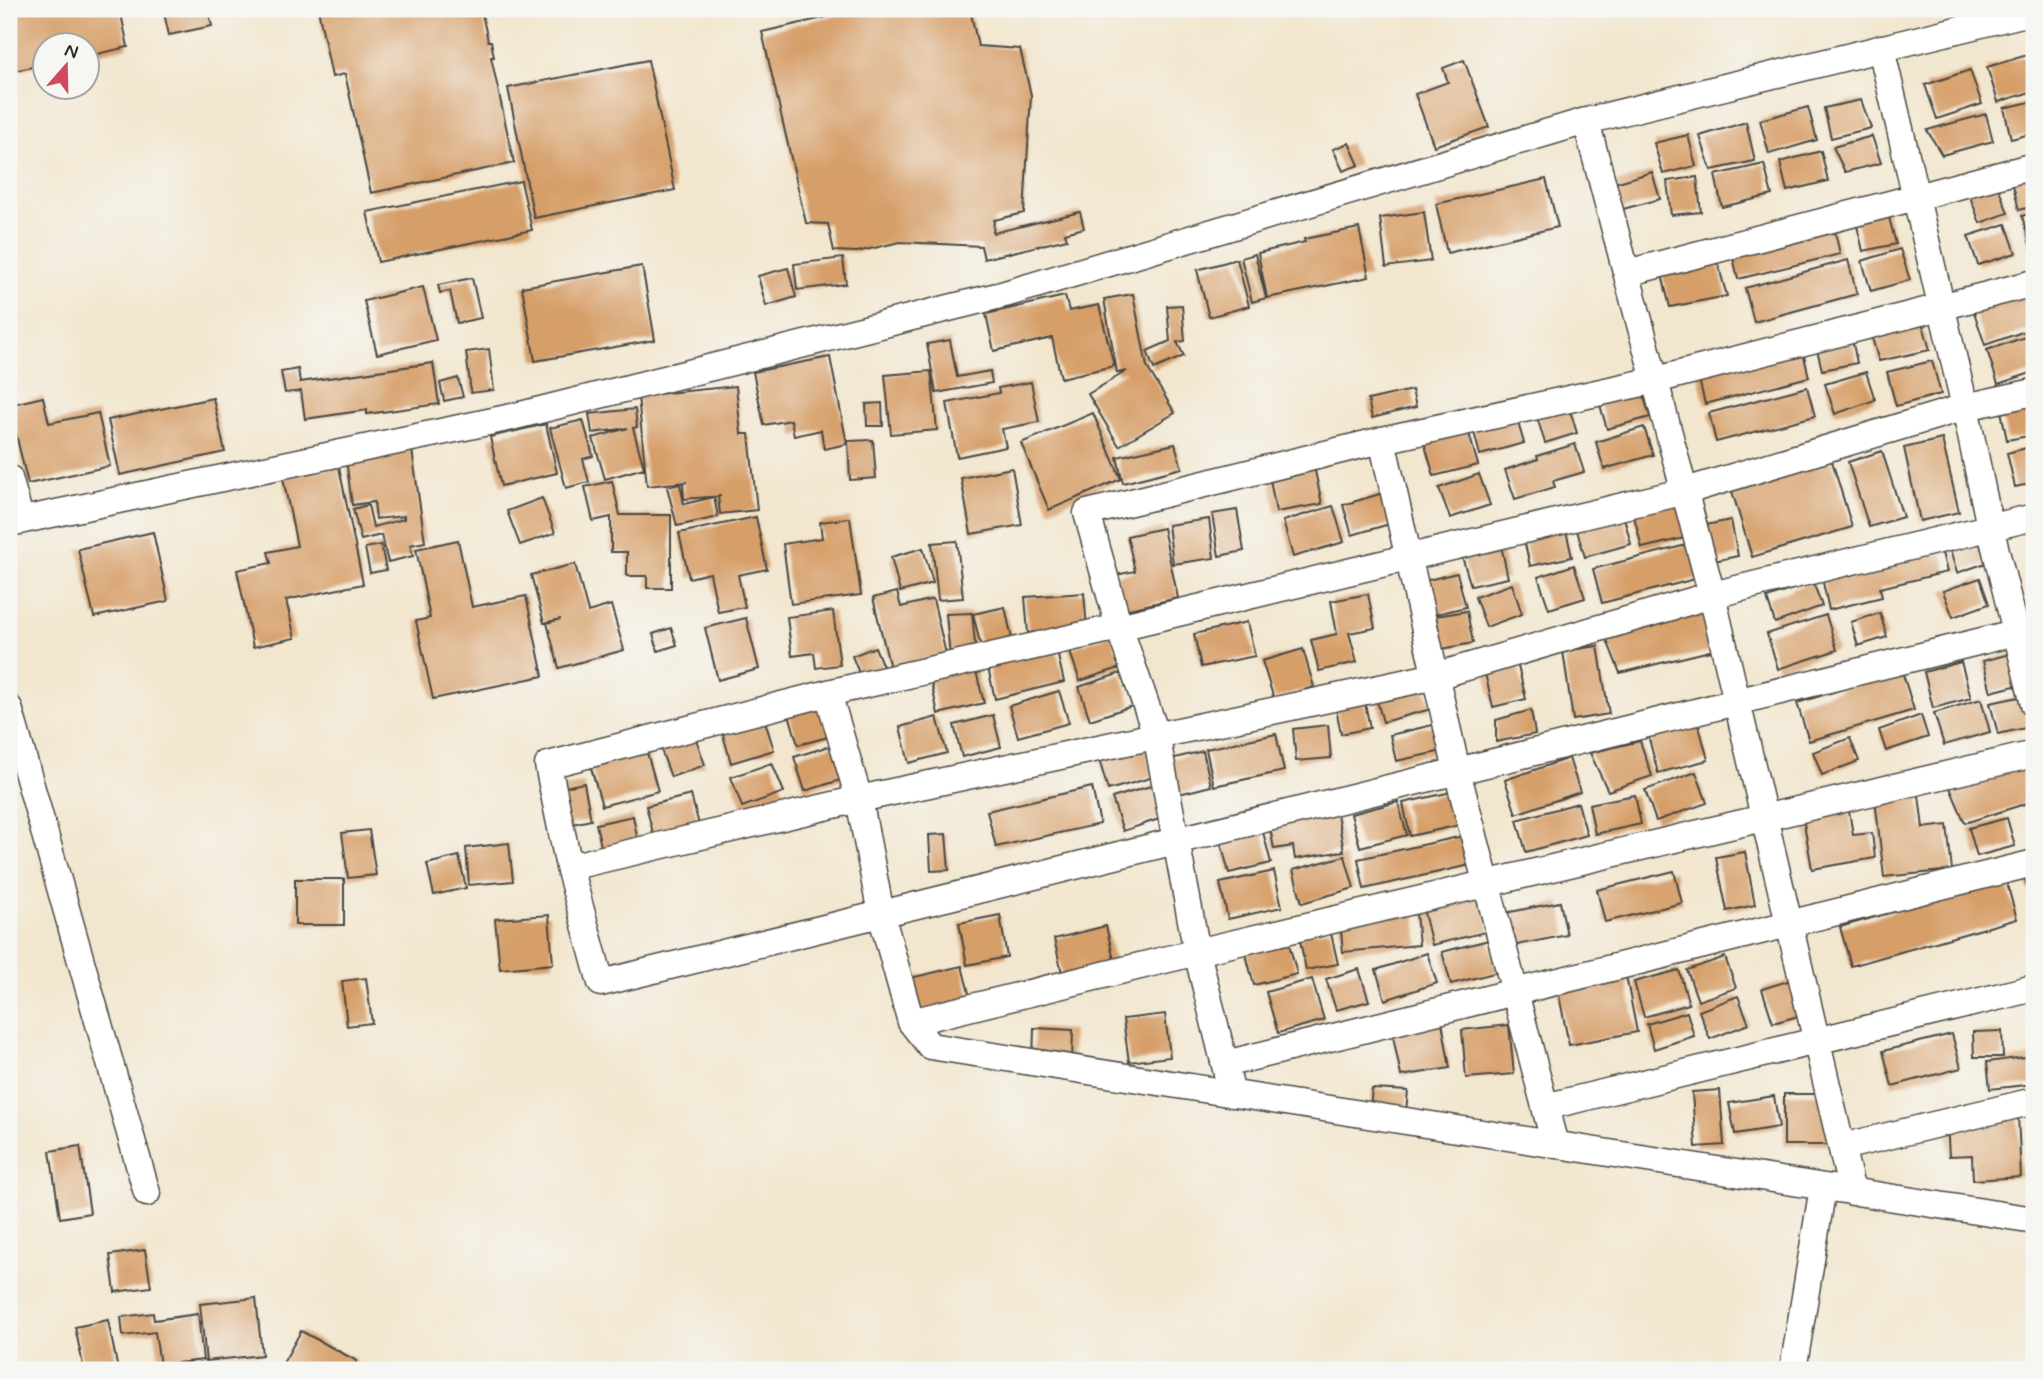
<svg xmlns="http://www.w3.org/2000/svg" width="2043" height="1379" viewBox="0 0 2043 1379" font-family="Mynerve,sans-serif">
	<rect width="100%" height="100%" fill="#f6f6f2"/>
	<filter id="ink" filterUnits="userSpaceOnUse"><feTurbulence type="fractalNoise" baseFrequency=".0143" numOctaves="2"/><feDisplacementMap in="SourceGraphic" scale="14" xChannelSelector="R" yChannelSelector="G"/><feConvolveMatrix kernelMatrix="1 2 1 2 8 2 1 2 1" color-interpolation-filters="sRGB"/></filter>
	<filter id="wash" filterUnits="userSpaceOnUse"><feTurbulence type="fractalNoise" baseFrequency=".00686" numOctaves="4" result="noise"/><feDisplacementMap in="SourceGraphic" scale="28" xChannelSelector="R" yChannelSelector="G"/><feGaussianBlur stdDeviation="1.57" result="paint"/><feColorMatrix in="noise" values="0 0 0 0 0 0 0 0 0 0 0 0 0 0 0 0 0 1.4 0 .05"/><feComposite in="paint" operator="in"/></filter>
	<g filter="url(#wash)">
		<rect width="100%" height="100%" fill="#f2e6ce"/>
		<g id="blocks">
			<path fill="#d69e68" d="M9 9H120L128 47 88 56V46H46V64L9 72Z
				M163 9H208L212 26 169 35Z
				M318 9H481L488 41H491L494 57H491L514 163 371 193 345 74 332 77Z
				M862 9H970L978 46 1020 49 1031 95 1024 213 994 220 993 233 1080 212 1084 228 1065 233 1067 239 984 259 981 246 900 242 857 252 834 251 828 224 806 223 762 32Z
				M2034 53V91L1998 102 1987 67Z
				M648 60 675 190 534 218 508 88Z
				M1464 60 1489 127 1434 146 1415 94 1448 82 1443 68Z
				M1970 70 1982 104 1937 119 1925 85Z
				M1861 100 1871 128 1831 138 1824 108Z
				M2034 101V133L2011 139 2004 108Z
				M1808 107 1817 140 1769 154 1760 120Z
				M1986 114 1993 141 1942 155 1927 130Z
				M1746 122 1755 161 1711 170 1700 136Z
				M1688 135 1696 166 1663 174 1654 143Z
				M1872 136 1881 163 1845 172 1833 147Z
				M1349 143 1359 165 1343 171 1333 149Z
				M1821 151 1828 181 1787 191 1780 162Z
				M1764 164 1772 195 1722 207 1715 175Z
				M2034 167V206L2019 210 2010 173Z
				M1652 172 1660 199 1612 212 1605 186Z
				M1697 177 1701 212 1671 215 1667 181Z
				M1546 179 1558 227 1447 253 1436 204Z
				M521 181 532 230 378 262 367 212Z
				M1996 181 2008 213 1980 223 1968 191Z
				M1887 210 1896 244 1863 251 1855 217Z
				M1424 212 1431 261 1386 267 1380 218Z
				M2034 212V251L2032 252 2022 216Z
				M1832 219 1840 254 1738 279 1730 244Z
				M2006 224 2016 253 1978 265 1968 236Z
				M1359 228 1369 277 1267 298 1258 253 1305 242 1304 239Z
				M1900 249 1910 280 1871 291 1862 261Z
				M1714 250 1727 296 1670 307 1659 263Z
				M1255 254 1266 298 1252 302 1241 258Z
				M843 258 846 284 797 290 794 264Z
				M1237 259 1249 306 1209 317 1197 270Z
				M1848 260 1857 294 1754 322 1745 288Z
				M642 266 655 340 535 361 522 287Z
				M788 268 796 297 766 306 758 276Z
				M472 278 481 318 457 323 450 291 440 293 438 285Z
				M2034 285V328L1985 345 1972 306Z
				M423 287 436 340 377 354 364 301Z
				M1133 294 1147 367 1175 413 1119 446 1088 394 1127 371 1117 373 1104 299Z
				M1065 296 1069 311 1099 305 1114 366 1061 378 1052 338 994 351 986 314Z
				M1182 305 1185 341 1177 342 1184 356 1154 369 1147 351 1170 341 1167 306Z
				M1920 314 1930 350 1879 361 1869 328Z
				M1851 334 1857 363 1822 370 1815 341Z
				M2034 334V372L1998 384 1987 350Z
				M950 340 957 377 990 371 992 383 936 393 927 344Z
				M1801 344 1809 377 1705 404 1697 371Z
				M489 349 494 390 471 393 466 352Z
				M830 357 847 444 824 449 821 430 794 436 791 420 764 425 753 372Z
				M1932 361 1941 394 1896 406 1887 372Z
				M433 363 439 404 367 414V410L305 419 301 391 285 393 281 372 298 369 300 382Z
				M931 371 937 430 891 434 885 375Z
				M1866 372 1875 400 1835 414 1825 384Z
				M458 378 463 397 444 401 440 383Z
				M1031 382 1039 422 1002 429 1006 447 957 457 947 403 999 393 998 388Z
				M736 386 741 434H749L757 510 720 514 718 496H721L684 499 683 483 687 482 647 486 638 396Z
				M1641 387 1650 417 1607 429 1598 398Z
				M1807 387 1815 416 1716 442 1709 413Z
				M1412 390 1416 407 1372 418 1368 400Z
				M43 397 49 423 98 413 110 466 28 484 9 405Z
				M213 398 225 452 120 475 108 420Z
				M2034 399V435L2007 440 2000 406Z
				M882 403 883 426H867L866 404Z
				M1568 404 1577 433 1545 443 1536 414Z
				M635 409 637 427 633 428 644 468 605 479 593 438 628 428 592 433 589 414Z
				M1093 413 1121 479 1049 510 1021 443Z
				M1516 416 1524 443 1480 455 1473 428Z
				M583 420 593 456 583 459 589 482 566 488 550 428Z
				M546 424 557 473 501 486 490 437Z
				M1644 427 1653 455 1604 469 1596 442Z
				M1468 430 1478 465 1434 476 1424 442Z
				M1942 439 1959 512 1920 521 1904 448Z
				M873 440 876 478 850 480 848 441Z
				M1175 444 1182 468 1123 483 1117 457Z
				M1575 444 1584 472 1553 481 1555 487 1515 499 1505 470 1538 459 1537 456Z
				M2034 446V483L2015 487 2007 453Z
				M412 450 425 542 410 545 413 556 388 562 381 535 361 540 353 509 368 505 373 527 404 519V516L376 519 374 502 352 505 346 459Z
				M1882 451 1903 517 1869 527 1848 462Z
				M1832 461 1852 527 1752 557 1732 491Z
				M1314 466 1322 504 1276 512 1269 474Z
				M339 467 363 584 286 600 295 638 253 647 237 570 271 563 268 552 297 546 283 478Z
				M1012 468 1022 525 971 534 961 478Z
				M1479 474 1490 505 1450 518 1439 488Z
				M612 481 620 515H671V588H647V576H627V552H611V517L593 521 585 487Z
				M680 484 684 504 714 497 718 517 677 526 667 487Z
				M1383 493 1393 523 1352 535 1343 505Z
				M542 498 555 533 520 545 507 511Z
				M1685 499 1693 536 1642 548 1633 512Z
				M1333 506 1344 542 1293 557 1283 521Z
				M1237 510 1244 551 1219 556 1212 514Z
				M1622 510 1631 544 1585 557 1575 524Z
				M756 517 767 569 738 575 745 607 718 612 710 573 689 578 679 533Z
				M850 518 861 595 791 604 783 544 822 538 820 522Z
				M1209 519 1214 558 1173 564 1168 525Z
				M1731 520 1738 556 1709 562 1701 526Z
				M1565 526 1572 557 1530 566 1523 535Z
				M1163 528 1178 598 1124 610 1116 575 1135 571 1127 536Z
				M153 532 168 601 94 617 78 549Z
				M1978 538 1986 563 1957 573 1949 547Z
				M458 540 472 607 526 596 543 676 433 699 416 621 430 618 416 549Z
				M957 541 963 598 938 600 932 543Z
				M1694 543 1703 577 1602 603 1593 569Z
				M381 545 386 570 370 573 365 548Z
				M1501 545 1508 578 1471 586 1460 550Z
				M923 548 933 583 900 592 891 557Z
				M1941 549 1947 572 1880 588 1882 597 1829 610 1822 578Z
				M575 564 588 612 611 605 624 650 559 668 547 623 561 619 544 623 531 575Z
				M1574 565 1585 598 1549 609 1538 577Z
				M1457 573 1466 607 1432 615 1424 581Z
				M1980 578 1989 604 1953 617 1943 591Z
				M1813 582 1822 606 1775 623 1767 598Z
				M1512 584 1522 614 1486 627 1475 597Z
				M897 592 901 607 933 599 946 654 890 668 873 598Z
				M1084 593 1087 628 1028 633 1025 597Z
				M1368 594 1375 628 1349 633 1357 662 1319 671 1311 640 1337 634 1331 601Z
				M1005 607 1012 639 981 647 973 614Z
				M1708 610 1718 649 1620 673 1605 635Z
				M833 611 840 665 816 668 814 653 792 656 787 617Z
				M1467 611 1473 643 1442 649 1436 616Z
				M972 613 976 654 950 657 946 614Z
				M1880 613 1887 637 1858 646 1851 622Z
				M1826 615 1837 650 1778 669 1767 634Z
				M746 618 759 669 718 680 705 628Z
				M1247 622 1255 656 1201 667 1194 634Z
				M671 628 677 645 658 651 653 634Z
				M1111 634 1122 667 1080 681 1069 649Z
				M1598 646 1609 714 1573 720 1563 651Z
				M875 647 884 669 861 678 852 656Z
				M1056 647 1064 682 995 699 987 663Z
				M1303 649 1314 687 1274 699 1262 661Z
				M2021 651 2030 682 1991 692 1983 661Z
				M1517 662 1526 699 1493 707 1484 669Z
				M1961 662 1971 698 1933 708 1924 672Z
				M974 663 984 703 938 714 929 672Z
				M1902 671 1914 710 1809 741 1797 703Z
				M1121 673 1132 706 1090 720 1079 687Z
				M1423 681 1431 709 1383 722 1375 694Z
				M1059 691 1069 723 1018 737 1009 706Z
				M2033 694 2034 726 1998 734 1990 703Z
				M1364 698 1370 728 1341 734 1335 703Z
				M1981 699 1990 732 1944 745 1934 713Z
				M822 701 832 736 798 745 788 711Z
				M1531 710 1535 734 1496 742V720Z
				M993 715 1001 747 962 757 954 725Z
				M1921 715 1928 737 1886 751 1879 730Z
				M937 717 947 753 909 763 900 727Z
				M764 718 774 750 731 763 722 731Z
				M1698 722 1708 760 1658 773 1648 735Z
				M1437 724 1443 751 1396 761 1390 735Z
				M1328 725 1331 758 1296 761 1293 729Z
				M1276 734 1284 771 1214 786 1206 749Z
				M695 736 705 765 671 777 660 747Z
				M1850 738 1859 761 1822 775 1813 752Z
				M1640 741 1652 776 1608 791 1590 753Z
				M1144 743 1154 777 1108 790 1098 756Z
				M836 744 850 777 805 791 794 757Z
				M646 749 658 791 602 806 590 764Z
				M1203 751 1211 786 1175 795 1167 760Z
				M1569 758 1580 792 1516 814 1505 780Z
				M2034 758V801L1965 823 1948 783Z
				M772 763 784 792 742 807 731 777Z
				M1696 772 1707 803 1656 821 1645 790Z
				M584 783 591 820 563 826 555 789Z
				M1154 785 1165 817 1123 831 1112 798Z
				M1092 787 1100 824 996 847 987 811Z
				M1456 791 1464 824 1410 836 1403 803Z
				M691 795 701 832 656 844 646 806Z
				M1635 795 1641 824 1595 834 1589 804Z
				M1919 795 1923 828 1947 825 1952 870 1884 877 1875 799Z
				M1398 802 1407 835 1360 847 1351 814Z
				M1578 803 1587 835 1526 852 1517 820Z
				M1848 805 1853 835 1872 833 1875 858 1812 869 1802 812Z
				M1336 809 1344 851 1295 859 1293 846 1274 849 1269 822Z
				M633 816 639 847 603 855 596 824Z
				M2007 818 2015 846 1977 856 1969 828Z
				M369 830 376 875 348 878 342 833Z
				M1263 832 1271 863 1229 873 1221 842Z
				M946 834 949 870 931 871 929 835Z
				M1463 836 1470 865 1364 889 1358 859Z
				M509 843 513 881 469 885 466 848Z
				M1745 852 1755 905 1727 911 1716 857Z
				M459 856 466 888 434 895 427 864Z
				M1345 856 1354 888 1302 903 1293 870Z
				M1274 871 1282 907 1228 919 1220 883Z
				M1674 871 1682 903 1605 922 1597 890Z
				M2034 874V907L2024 877Z
				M295 879H344V925H295Z
				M2006 880 2017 919 1851 966 1840 927Z
				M1482 895 1490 931 1432 945 1423 909Z
				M1560 902 1567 935 1512 946 1505 913Z
				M1416 913 1419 945 1343 952 1340 921Z
				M549 915 553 964 500 969 495 919Z
				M1000 915 1007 957 967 965 959 923Z
				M1106 926 1116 968 1064 981 1054 939Z
				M1330 929 1338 964 1306 970 1299 936Z
				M1288 940 1297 974 1254 985 1245 951Z
				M1489 940 1498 972 1451 984 1442 952Z
				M1427 953 1437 983 1385 1000 1376 970Z
				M1725 957 1736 988 1698 1001 1687 970Z
				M962 966 971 1001 915 1015 906 979Z
				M1359 969 1369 1001 1336 1010 1326 979Z
				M1679 970 1689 1004 1644 1017 1634 982Z
				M1626 976 1637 1032 1569 1045 1558 990Z
				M366 978 372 1023 347 1026 342 981Z
				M1312 979 1324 1020 1278 1033 1266 992Z
				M1791 980 1802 1015 1773 1023 1762 989Z
				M1738 996 1749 1024 1710 1039 1699 1011Z
				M1687 1012 1694 1036 1654 1049 1647 1024Z
				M1165 1014 1170 1057 1129 1062 1123 1019Z
				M1442 1022 1450 1068 1401 1076 1392 1031Z
				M1509 1025 1514 1074 1466 1078 1462 1030Z
				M1034 1028 1073 1030 1072 1063 1033 1061Z
				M2002 1031 2003 1057H1974L1973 1032Z
				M1952 1034 1961 1068 1892 1086 1883 1051Z
				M2033 1056 2034 1084 1990 1089 1987 1062Z
				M1372 1089 1408 1091 1406 1112 1370 1108Z
				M1720 1090 1724 1145 1696 1147 1692 1092Z
				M1784 1094H1827L1828 1145H1784Z
				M1774 1096 1779 1127 1735 1134 1729 1103Z
				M2018 1116 2021 1177 1973 1180 1972 1155 1949 1156 1947 1122Z
				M80 1146 90 1213 60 1218 50 1151Z
				M145 1250 151 1287 115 1292 110 1255Z
				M256 1298 262 1355 206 1361 200 1304Z
				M153 1313 154 1320 198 1314 203 1360 160 1365 155 1332 123 1336 121 1317Z
				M108 1320 118 1370H84L75 1327Z
				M301 1331 357 1361 352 1370H292L282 1365Z"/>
		</g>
	</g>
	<g filter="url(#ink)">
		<use href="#blocks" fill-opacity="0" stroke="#494743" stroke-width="2"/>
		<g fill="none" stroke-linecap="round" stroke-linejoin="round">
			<g stroke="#494743" stroke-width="29">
				<path id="street" d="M1881 48 1965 407 1990 527 2034 704
					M1586 121 1712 595 2034 517
					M1627 273 2034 166
					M1382 440 1457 771 1555 1145
					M9 478 21 521
					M9 523 512 417 1005 294 1586 121 2034 11
					M828 693 859 799 881 914 2034 628
					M9 708 147 1193
					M569 867 548 765 828 693 1119 627 1686 491 1965 407 2034 392
					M911 1022 1197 952 2034 754
					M1225 1064 2034 863
					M1232 1094 1197 952 1156 734 1119 627 1087 513 1382 440 1656 380 2034 283
					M1545 1107 2034 988
					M1842 1147 2034 1101
					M1852 1192 1712 595 1436 676 859 799 569 867 601 983 881 914 911 1022 930 1046 2034 1220
					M1793 1370 1823 1187"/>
			</g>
			<use href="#street" stroke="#fff" stroke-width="26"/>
		</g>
	</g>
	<rect width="2043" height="1379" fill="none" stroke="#f6f6f2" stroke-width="35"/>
	<g transform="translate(66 66) rotate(20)"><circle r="33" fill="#f6f6f2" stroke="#a5a5a2" stroke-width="2"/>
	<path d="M0-5L12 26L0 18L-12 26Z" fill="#d1495b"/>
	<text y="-10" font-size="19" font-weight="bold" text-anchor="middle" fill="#2b2b2b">N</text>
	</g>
</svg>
